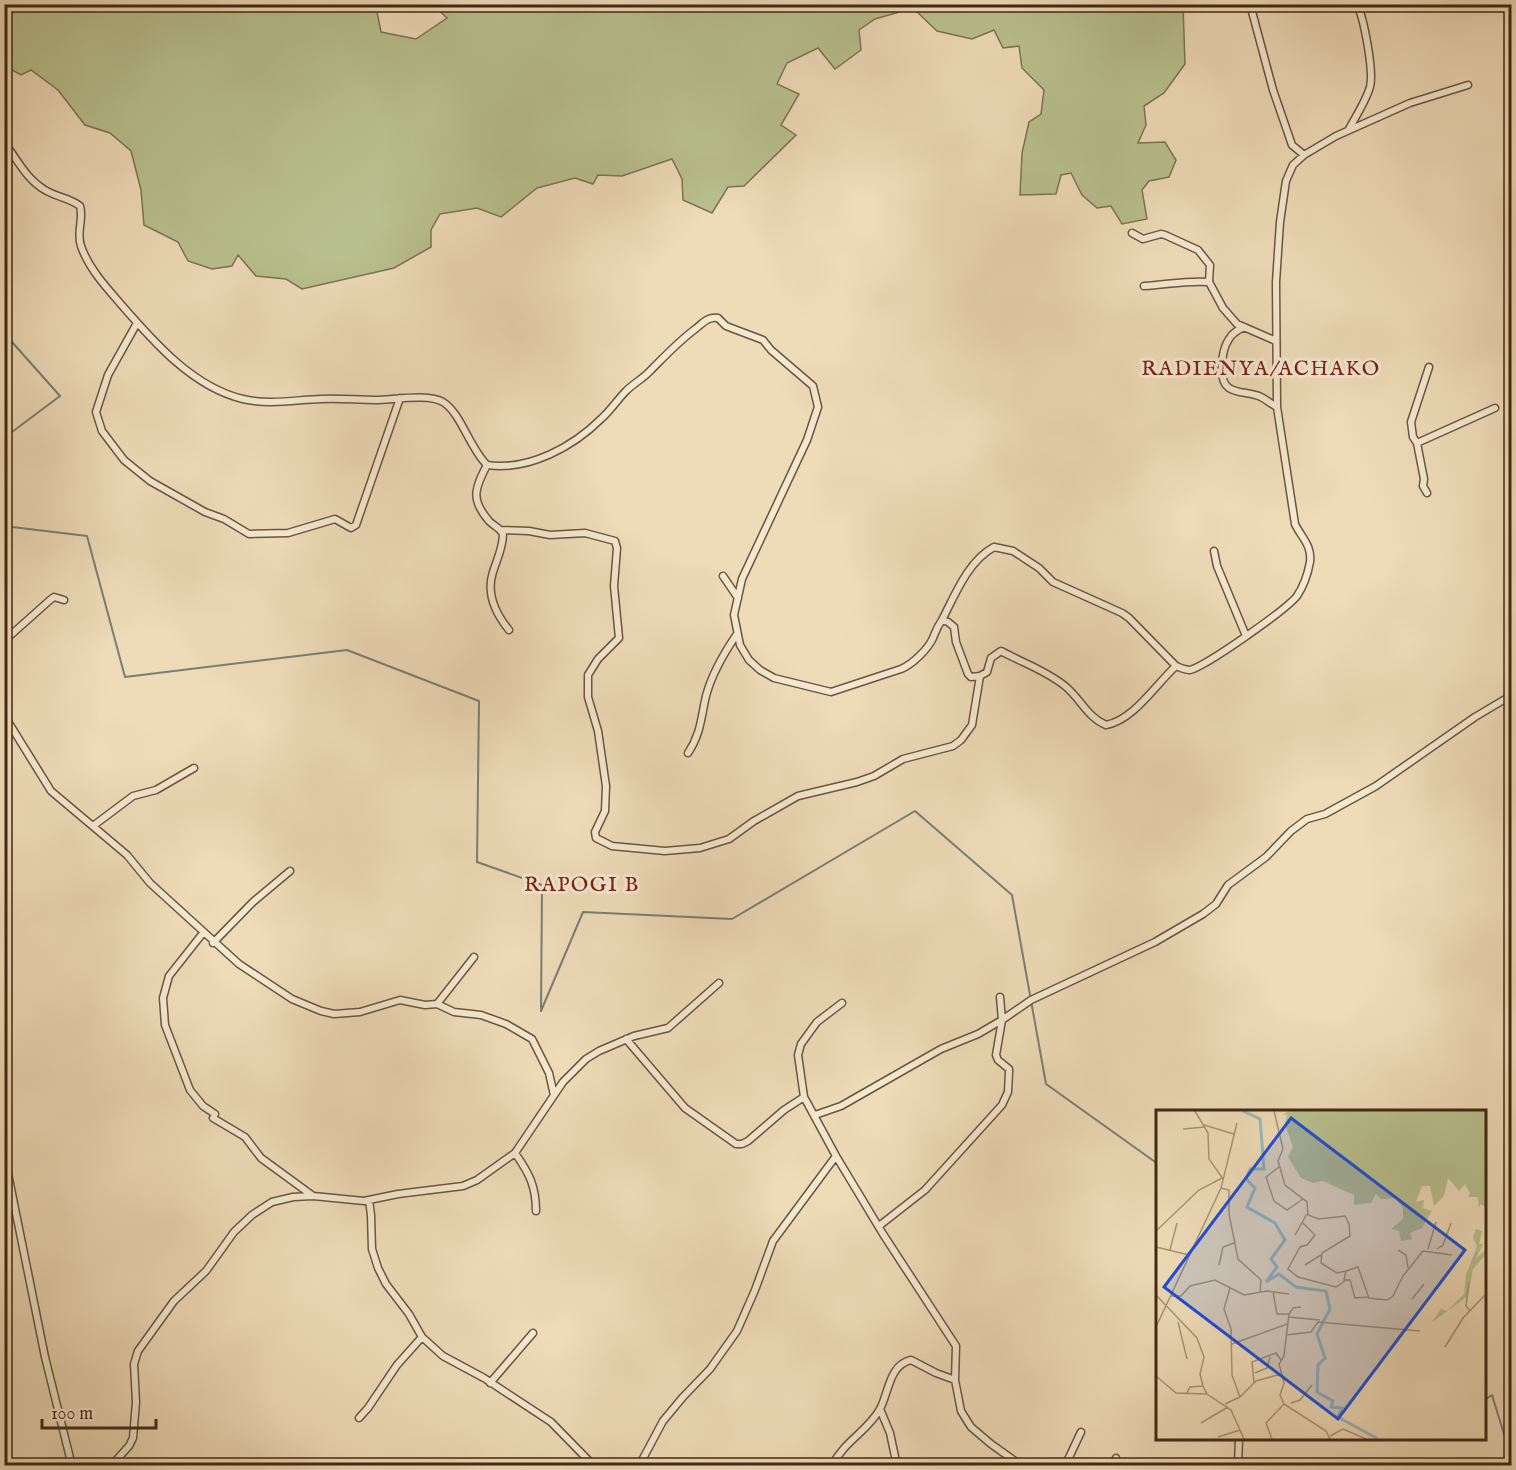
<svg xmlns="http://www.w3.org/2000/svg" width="1516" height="1470" viewBox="0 0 1516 1470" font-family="'IM FELL English',serif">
	<rect width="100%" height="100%" fill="#eedbb8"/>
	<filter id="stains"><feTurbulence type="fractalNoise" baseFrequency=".00333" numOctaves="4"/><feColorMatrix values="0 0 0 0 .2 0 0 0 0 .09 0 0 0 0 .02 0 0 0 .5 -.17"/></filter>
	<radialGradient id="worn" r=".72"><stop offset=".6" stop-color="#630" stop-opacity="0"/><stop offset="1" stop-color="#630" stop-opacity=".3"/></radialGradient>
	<path fill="#b9c08f" stroke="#7d7450" stroke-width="1.5" d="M432 4 1183 5 1185 64 1164 93 1144 106 1146 125 1138 143 1165 142 1176 160 1169 177 1149 181 1142 190 1147 219 1122 224 1111 206 1097 208 1082 195 1071 173 1061 175 1056 194 1020 195 1022 153 1029 122 1041 114 1044 90 1022 68 1019 46 1003 48 994 30 972 39 937 31 913 8 875 19 859 30 861 50 835 69 818 48 787 63 777 84 799 94 781 125 796 135 744 186 728 187 712 213 683 200 682 179 672 159 622 176 598 175 593 184 575 178 537 188 501 217 477 208 440 214 431 230V247L394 268 302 289 286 279 256 276 238 255 232 266 212 269 188 261 178 242 144 225 141 190 131 151 110 133 85 125 58 90 31 70 21 75 5 66V5H384L377 12 381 32 416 39 447 18Z"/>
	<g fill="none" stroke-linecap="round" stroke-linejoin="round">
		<path stroke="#787f75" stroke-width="2" d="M4 333 60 396 4 438
			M4 526 87 536 125 677 347 650 479 701 477 862 542 885 541 1011 583 912 732 919 915 811 1012 895 1046 1084 1158 1164
			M1484 1400 1492 1395 1512 1460"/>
		<g stroke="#6c563b" stroke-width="9">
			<path id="minor" d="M1250 4 1273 90 1292 145 1304 155
				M1349 129C1356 116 1366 101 1370 87 1374 71 1364 19 1357 4
				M4 142C17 159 26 179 45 190 56 197 70 198 80 206 84 219 76 232 81 246 88 267 105 286 119 302 152 340 192 387 243 399 268 405 295 400 321 399 339 398 357 400 375 400 392 400 429 393 443 402 461 413 470 449 487 465 529 471 573 447 602 418 611 410 618 399 626 391 634 383 644 378 651 370 665 356 678 342 694 330 702 324 708 316 718 318L726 326 763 340 771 350 813 386 818 407 807 440 742 579 734 615 740 645 749 660 760 670 774 678 831 692 901 669C913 664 928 649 933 638 936 631 937 627 942 620L948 622 954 627 956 642 968 674 971 677 980 676 987 672 991 658 1001 651C1023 663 1045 670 1065 686 1080 698 1087 717 1106 725 1134 720 1156 684 1176 666
				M1132 233 1143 239 1161 234 1165 235 1198 250 1210 265 1209 282
				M1144 286C1166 285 1187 280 1209 282L1223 308 1237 324 1276 341
				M137 323 108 375 96 412 102 431 124 460 150 481 205 512 224 519 249 534 288 533 335 519 351 528 356 525 400 398
				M1244 327C1238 330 1232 333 1229 339 1222 349 1217 380 1229 388 1238 394 1251 392 1261 397 1267 400 1271 404 1277 407
				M1417 443 1495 408
				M487 465C475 488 470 499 489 521 494 526 500 528 503 534 503 548 497 559 493 572 486 593 496 614 509 630
				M1427 493 1423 486 1424 479 1417 443 1413 437 1411 422 1429 367
				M501 530 529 531 550 535 585 533 615 541 617 548 614 586 619 638 598 659 588 675V697L598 731 606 786 605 811 595 832 596 838 612 846 665 851 700 848 729 839 754 821 798 796 857 782 874 776 903 759 953 746 961 740 972 725 980 676
				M1214 551 1217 566 1246 636
				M723 576 738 598
				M942 620C955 595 968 561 994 547L1013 551 1039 568 1053 582 1122 613 1129 618 1176 666C1181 668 1185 670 1190 670 1206 666 1286 610 1297 596 1303 587 1308 573 1310 562 1312 545 1301 537 1295 524L1277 407 1276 282 1280 222 1286 181 1293 165 1304 155 1336 136 1410 103 1468 85
				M4 641 50 600 54 597 64 600
				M4 715 51 791 127 855 150 883 239 964 292 999 321 1011 334 1014 360 1012 400 1000 425 1005 437 1004 454 1012 481 1015 506 1024 532 1039 549 1073 554 1095
				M688 753C701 734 701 717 706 696 712 673 724 653 737 634
				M93 826 133 796 156 790 194 768
				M203 933 169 976 163 998 165 1025 190 1090 203 1106 215 1114
				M213 943 253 902 290 871
				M842 1003 817 1022 801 1044 798 1055 804 1097 836 1156 883 1234 956 1346 955 1380 961 1411 971 1427 991 1444 1022 1466
				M437 1004 474 957
				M626 1039 685 1108 736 1144H742L748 1141 784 1110 804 1097
				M815 1115 841 1106 941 1049 978 1034 1002 1020 1000 997
				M213 1118 245 1137 261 1158 313 1196
				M515 1153C529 1173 536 1186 536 1211
				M4 1154 45 1357 72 1466
				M369 1200 371 1215 372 1249 378 1268 386 1284 409 1314 422 1337 443 1356 484 1378 551 1422 594 1466
				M879 1226 925 1190 1002 1105 1008 1092 1009 1072V1069L998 1060 996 1055 1002 1020 1031 1000 1155 942 1203 914 1216 904 1228 885 1266 857 1291 831 1307 819 1325 814 1376 786 1475 717 1512 695
				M490 1383 533 1333
				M880 1409 890 1433 897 1466
				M359 1418 368 1408 397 1365 422 1337
				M111 1466 129 1446 133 1438 136 1402 134 1364 138 1351 174 1301 206 1271 234 1232 252 1215 272 1202 293 1197 313 1196 364 1201 398 1194 463 1186 477 1180 515 1153 563 1082 586 1059 599 1051 634 1036 668 1028 719 983
				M639 1466 663 1421 683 1397 710 1369 737 1331 755 1290 773 1241 836 1156
				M832 1466C844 1441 868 1431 880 1409 889 1392 889 1365 911 1360L936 1373 955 1380
				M1065 1466 1081 1432
				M1113 1466 1116 1458
				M1238 1466 1239 1438"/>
		</g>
		<use href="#minor" stroke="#f4e8d1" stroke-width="6"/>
	</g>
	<g text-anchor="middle" stroke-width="6" stroke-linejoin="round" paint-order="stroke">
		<g font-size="21" letter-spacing="1.5" fill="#7a1f14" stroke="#f4e8d1">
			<text x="1261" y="375">RADIENYA/ACHAKO</text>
			<text x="582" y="891">RAPOGI B</text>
		</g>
	</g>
	<g transform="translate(1156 1110)">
		<rect width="330" height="330" fill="#eedbb8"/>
		<path d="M133 1H330V98L325 94 323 98 322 87H312L314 83 309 74 303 81 292 68 288 86 278 96 274 76H266L260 92 268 90 267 98 276 101 266 118 254 123 256 129 245 131 243 121 235 119 247 109V98L239 88 225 89 220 84 215 93 198 95V85L167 71 157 73 145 68 132 47 137 37 129 14 131 5 127 4ZM320 119 326 121 323 134H327L320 148 330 140V144L317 159 312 186 275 213 285 199 291 201 308 184 310 165 321 136 317 127Z" fill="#b9c08f"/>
		<path fill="none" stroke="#9cb9b7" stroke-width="3" d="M87 1 104 9 108 59H94L90 69 99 78 91 97 119 113 129 130 115 149 121 157 110 172 123 164 140 177 170 181 174 199 161 224 169 248 162 255 161 282 177 291 175 297 186 298 182 307 222 329"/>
		<path fill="none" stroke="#a99475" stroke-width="1.5" d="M39 1 52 23 53 49 67 69M118 1 127 39 122 51 129 75 151 92 152 105 163 109 189 106 193 114 194 126 166 143 165 153 181 163 190 161 188 170H194L199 188 213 187M48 15 78 24M27 19 49 17M123 57 110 67 118 91 131 100 147 89M65 78 73 80V104L82 149 105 170 104 182M147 113 159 125 151 135 144 137 132 159 142 167 180 177 189 171M0 121 43 80 66 68M139 125 151 104M0 137 33 145M272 139 280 112M281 139 287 135 295 113M14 140 21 113M242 140 250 145 252 158M63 155 67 137 78 133M149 155 165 145M190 161 202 157 213 188 231 190 237 186 247 166 267 141 296 145M313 172 310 196 314 201M117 182 121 204H133M0 185 41 228 48 247 44 264 47 276 51 284 75 300 88 329M15 186H25L34 176 59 170 88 185 111 181 133 184M256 189 268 174M145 197 137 198 133 204 128 246 123 254 128 273 124 285 128 294 170 321 174 329M132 207 164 210M22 212 31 249M0 217 65 78 81 13M130 225 155 222 162 212 264 221M76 234 131 214M289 237 307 208 330 184M99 263 111 258 114 247M0 266 20 283 51 284M98 273 96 252 120 243 125 250M31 283 34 277 47 276M84 287 100 271 125 264M135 293 144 290 156 275M69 294 84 287 76 265 75 219 68 199 74 178M45 313 72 297M174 326 187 319 210 329M62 327 84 320M116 329 110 313 128 294"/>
		<path fill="#1d4ed8" fill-opacity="0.15" stroke="#1d4ed8" stroke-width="3" d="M135 8 309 140 182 309 8 177Z"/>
		<rect width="330" height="330" fill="none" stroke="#412911" stroke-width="3"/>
	</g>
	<rect width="1516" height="1470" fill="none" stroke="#eedbb8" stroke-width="24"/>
	<rect x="6" y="6" width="1504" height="1458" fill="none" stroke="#412911" stroke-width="3"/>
	<rect x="12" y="12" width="1492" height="1446" fill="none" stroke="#412911" stroke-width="1.5"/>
	<path d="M42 1419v9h114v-9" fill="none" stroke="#412911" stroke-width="3"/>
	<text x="51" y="1419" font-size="18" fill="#412911" stroke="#f4e8d1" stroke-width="4.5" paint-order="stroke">100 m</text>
	<rect width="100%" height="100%" filter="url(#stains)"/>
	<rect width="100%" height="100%" fill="url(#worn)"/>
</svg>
